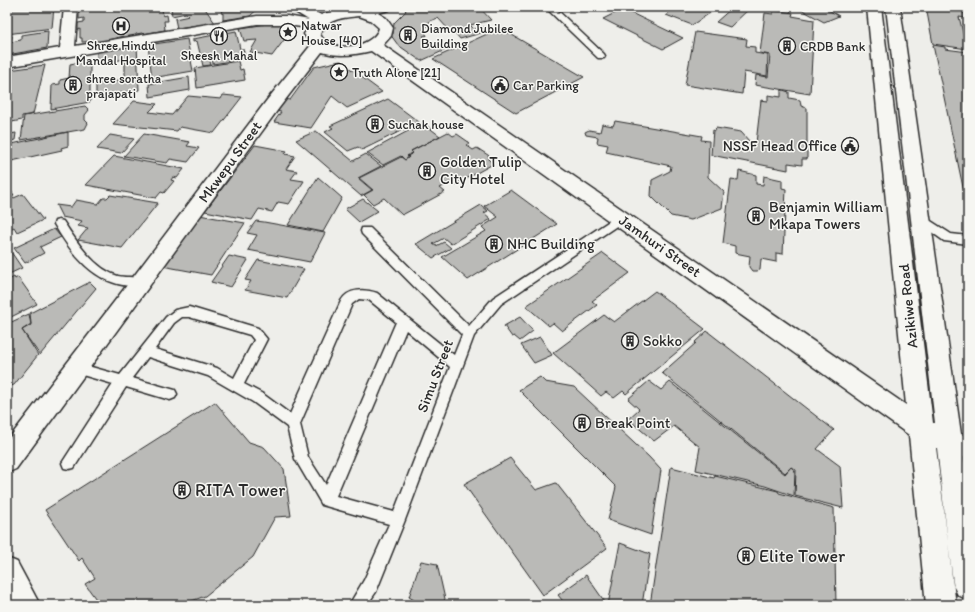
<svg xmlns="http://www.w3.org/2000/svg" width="975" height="612" viewBox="0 0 975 612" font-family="Itim,sans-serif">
	<rect width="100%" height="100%" fill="#eeeeea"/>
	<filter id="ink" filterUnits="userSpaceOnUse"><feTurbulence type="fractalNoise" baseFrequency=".025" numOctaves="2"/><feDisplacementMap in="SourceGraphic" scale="8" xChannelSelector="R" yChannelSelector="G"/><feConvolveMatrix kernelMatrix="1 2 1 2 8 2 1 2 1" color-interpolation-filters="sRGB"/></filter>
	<g filter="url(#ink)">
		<path fill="#babab7" stroke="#2b2b2b" d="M7 7H54L52 28 7 34Z
			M83 7H162L163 16 167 15 168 21H164L165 30 143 34 142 33 136 34V36L123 38V36L97 43V41L82 42V38H80V29L78 30V23L84 22V18L79 19V12L83 11Z
			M204 7 215 23 177 28 175 19 189 16 186 13 172 16 171 8Z
			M236 7H260L250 16 223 20V13L222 14 221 10 237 8Z
			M410 7H479L491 20 470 25 474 29 485 27 488 31 460 39 452 29 449 30 438 18 430 21 424 30 427 36H423L432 43 435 42 445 50 421 61 398 45 390 34H393L394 23 406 11 405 10Z
			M676 7H719L692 25 666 15Z
			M733 7H751L730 27 716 22Z
			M809 7H823L839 16 824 22 802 10Z
			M926 7H962L965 18 959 17 967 49 933 44Z
			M623 9 683 38 663 49 603 19Z
			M773 10 793 13 792 16 814 20 810 94 755 85 756 75 768 77 770 55 760 53 765 13 773 14Z
			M282 22 293 28 272 56 250 52 257 40 244 41 240 28Z
			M500 28 584 77 516 113 433 59Z
			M48 31 47 48 7 55V37L12 36 11 42 21 40V35Z
			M236 31 240 49H243L246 58 233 60 232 53 229 54 231 61 213 64 212 57 209 58 211 65 203 66 197 41 193 42V39Z
			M695 32 747 39 746 46 755 47V53L768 55 767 76 744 72 742 94 685 85Z
			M187 39 193 71 152 78 148 45Z
			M137 45 139 90 96 97V84L125 79V59L97 64V52Z
			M933 45 945 47V49L968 52V211Z
			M90 60V102L51 109 52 85 60 84V80L69 78 70 64Z
			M238 61 240 70 243 69 245 80 197 88 195 68Z
			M340 61 382 92 347 108 332 96 311 128 274 122 281 112 269 110 278 98 290 100 314 67Z
			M45 65 33 114 22 116V120L7 123V75L9 70Z
			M189 77 190 90 150 97 149 84Z
			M783 90 789 92V98L800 100 801 106 807 108V159H802V165L788 163V170L711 155 713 130 715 131 716 128 741 132 750 142 756 143 761 100 768 101V95L781 97V91Z
			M223 95 242 97 214 133 180 127 177 131 113 124 134 101 157 104 149 112 172 115 188 96 221 99Z
			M388 99 419 122 362 150 358 147 348 151 325 132 333 128 330 126Z
			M85 106 89 110 85 115V120L88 123 85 129 21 140 24 116Z
			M615 121 702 136 701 140 709 141 708 177 724 192 722 208 691 220 671 216 651 196 652 180 670 171 671 166 606 152 608 145 597 143 598 137 586 135 585 132 589 130 600 132 602 124 613 126Z
			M423 123 440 136 411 151 413 153 407 156 409 157 405 160 401 156 383 165 367 153Z
			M7 131 10 134 16 133 15 140 7 142Z
			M316 131 353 161 366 154 381 166 358 178 372 190 361 196 296 140Z
			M68 132V146L61 148 62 150 7 162V145Z
			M448 132 453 136 457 134 470 143 466 145 473 150 477 148 491 157 488 159 493 164 455 185 451 182 440 188 445 192 402 215 384 198 373 204 364 195 373 190 359 178 401 157 405 160 409 157 407 156 413 153 411 151Z
			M144 134 190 142 187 146 199 148 188 162 170 159 167 163 124 156Z
			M110 135 134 139 121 153 97 149Z
			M255 145 287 151 285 154 295 156 286 169 297 171 291 179 304 181 289 204 278 202 272 212 259 209 252 220 205 211Z
			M114 156 184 169 177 178 173 177 171 180 174 181 164 193 161 192 156 198 86 185Z
			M739 171 756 175V184L763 185 764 176 782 180V188L786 189 783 254 776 253V262L761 259 760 270 757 271H752L749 267 750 256 735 253V246L723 243 731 179 738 180Z
			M318 177 342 198 323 232 288 225Z
			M7 185 14 195 7 198Z
			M511 190 557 224 468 280 442 257 486 231 482 227 498 217 484 206Z
			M23 194 43 220 17 232 14 227 7 231V201Z
			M110 195 158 203 122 248 78 240 88 228 78 226 82 221 62 217 56 205 71 207 76 200 98 204 103 198H107Z
			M363 199 378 211 359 222 345 209Z
			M481 205 488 211 484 213 491 219 451 244 444 238 433 244 436 246 444 242 451 248 433 258 416 244Z
			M199 215 245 223 211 275 162 266Z
			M256 221 264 222 325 233 310 262 248 250 257 235 247 233Z
			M54 229 61 237 40 247 44 253 25 263 14 248Z
			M7 246 22 268 7 275Z
			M603 253 630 273 592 301 597 305 562 331 553 323 549 326 526 306Z
			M229 256 248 260 231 287 211 282Z
			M258 260 304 269 287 298 245 290 251 281 245 280Z
			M14 277 15 279 18 277 37 304 7 319V281Z
			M90 282 96 288 40 355 22 330 31 324 30 313Z
			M655 291 705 329 626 394 623 391 614 398 606 392 601 396 553 353 604 315 614 322Z
			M29 314 31 325 22 330 38 355 14 385 7 387V324Z
			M520 317 533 331 520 341 514 336 512 337 504 326Z
			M707 331 834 430 817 449 840 466 843 508 795 496 796 470 791 467 785 473 662 373 696 343 695 342Z
			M540 337 552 355 534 363 521 345Z
			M540 377 545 382 574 387 649 457 661 470 651 535 608 520 616 487 519 390Z
			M649 381 661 390 670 382 785 474 791 467 795 471 794 496 765 486 696 470 700 447 674 426 654 441 628 419 639 409 628 399Z
			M215 402 249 442 264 447 284 469 291 516 275 517 253 557 205 596 181 605H103L98 602 85 584 95 578 82 558 79 561 45 510Z
			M510 458 536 490 556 483 607 548 543 595 464 484Z
			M671 467 714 478 715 476 778 491 779 493 834 508 836 605H650Z
			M620 543 650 554 642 605H608Z
			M421 561 437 564 445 599 442 603 443 605H413L414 600 409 597Z
			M586 575 607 605H566L558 595Z"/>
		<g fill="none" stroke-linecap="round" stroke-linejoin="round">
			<g stroke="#2b2b2b" stroke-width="3">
				<path id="lane" d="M545 7H554L604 54 605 56 604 58H598Z
					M620 214 624 215 625 218 624 221 501 304 474 336 405 520 376 592 367 605H349L364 580 389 524 322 505 295 459 287 427 253 402 208 376 148 357 132 378 175 390 177 394 175 398 170 400 126 387 74 468 69 469 64 468 62 463 113 384 72 372 71 368 72 364 77 363 120 375 166 317 175 310 189 307 258 328 267 339 244 384 263 394 290 414 341 301C348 288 365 289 377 293L454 355 462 335 362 234 361 231 362 228H370L469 326 493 298ZM359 299 369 300 396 322 326 485 308 457 300 424 352 304ZM182 317H189L250 335 254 340 234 378 217 368 155 349 174 323ZM406 330 450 367 394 512 336 496Z
					M920 214 951 234 968 236V244L944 241 916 221 915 218 916 215Z
					M59 220 63 221C76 241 94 269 118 276 127 278 137 276 146 279L148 282 146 285C141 287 136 286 131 286 94 284 71 253 54 224L55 221Z"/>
			</g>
			<g stroke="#2b2b2b" stroke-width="3">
				<path id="street" d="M64 7H78L75 46 257 16H287L321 22 323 25 321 28 316 29 280 24H257L7 67V57L60 48Z"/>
			</g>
			<g stroke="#2b2b2b" stroke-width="3">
				<path id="secondary" d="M290 7H307L321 15C343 6 368 7 391 7L389 10 378 13 386 18 393 28 391 36 383 45 906 405 867 7H881L933 423H935L886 7H900L961 434 968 436V458L964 457 968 483V600L958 595 953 585 937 448H936L956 605H926L909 435 371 51C355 55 338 57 322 52L279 108 16 469 7 473V441L134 276 267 100 311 45 304 34 312 22 292 10ZM359 16 370 20 379 28C373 49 328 54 320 34 328 18 343 18 359 16Z
					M7 558 17 562 40 605H9L7 601Z"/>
			</g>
			<use href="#lane" fill="#f6f6f2" fill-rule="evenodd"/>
			<use href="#street" fill="#f6f6f2" fill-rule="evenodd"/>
			<use href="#secondary" fill="#f6f6f2" fill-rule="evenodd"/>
		</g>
	</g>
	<defs>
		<g id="hospital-ring" transform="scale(0.9)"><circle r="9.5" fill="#f6f6f2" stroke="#2b2b2b" stroke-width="1.5"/><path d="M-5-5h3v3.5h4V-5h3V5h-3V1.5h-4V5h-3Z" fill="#2b2b2b"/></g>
		<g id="sight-ring" transform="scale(0.9)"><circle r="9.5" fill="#f6f6f2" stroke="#2b2b2b" stroke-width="1.5"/><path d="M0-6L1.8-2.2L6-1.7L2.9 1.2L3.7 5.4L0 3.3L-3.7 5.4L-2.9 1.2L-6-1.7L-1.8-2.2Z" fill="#2b2b2b"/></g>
		<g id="building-ring" transform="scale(0.9)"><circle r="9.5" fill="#f6f6f2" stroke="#2b2b2b" stroke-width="1.5"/><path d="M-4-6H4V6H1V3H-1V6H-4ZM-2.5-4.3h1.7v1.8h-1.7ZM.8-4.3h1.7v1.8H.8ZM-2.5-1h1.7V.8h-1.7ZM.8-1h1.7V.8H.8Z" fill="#2b2b2b"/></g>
		<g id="restaurant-ring" transform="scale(0.9)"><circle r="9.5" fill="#f6f6f2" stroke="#2b2b2b" stroke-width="1.5"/><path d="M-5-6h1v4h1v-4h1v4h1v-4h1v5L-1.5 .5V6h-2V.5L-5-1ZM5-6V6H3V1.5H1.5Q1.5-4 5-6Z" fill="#2b2b2b"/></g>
		<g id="civic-ring" transform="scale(0.9)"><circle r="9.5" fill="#f6f6f2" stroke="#2b2b2b" stroke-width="1.5"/><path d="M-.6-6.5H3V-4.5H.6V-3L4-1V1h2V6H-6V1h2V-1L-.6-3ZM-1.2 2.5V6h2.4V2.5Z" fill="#2b2b2b"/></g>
	</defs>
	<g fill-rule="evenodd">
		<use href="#hospital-ring" x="121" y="26"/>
		<use href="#sight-ring" x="288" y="32"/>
		<use href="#building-ring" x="408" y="35"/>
		<use href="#restaurant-ring" x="219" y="36"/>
		<use href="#building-ring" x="787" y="46"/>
		<use href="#sight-ring" x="339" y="72"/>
		<use href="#building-ring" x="73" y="85"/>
		<use href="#civic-ring" x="500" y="85"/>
		<use href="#building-ring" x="375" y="124"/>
		<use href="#civic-ring" x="850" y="146"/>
		<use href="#building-ring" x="427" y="171"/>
		<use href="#building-ring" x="756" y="216"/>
		<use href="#building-ring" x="494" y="244"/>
		<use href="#building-ring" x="630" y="341"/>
		<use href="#building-ring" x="582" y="423"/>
		<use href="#building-ring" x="182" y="490"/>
		<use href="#building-ring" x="746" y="556"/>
	</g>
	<g text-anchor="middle" stroke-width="3" stroke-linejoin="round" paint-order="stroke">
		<g font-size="13" fill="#2b2b2b" stroke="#f6f6f2" text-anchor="start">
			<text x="301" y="30">Natwar<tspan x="301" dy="15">House [40]</tspan></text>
			<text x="421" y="33">Diamond Jubilee<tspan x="421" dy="15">Building</tspan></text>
			<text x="121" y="50" text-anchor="middle">Shree Hindu<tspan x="121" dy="15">Mandal Hospital</tspan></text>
			<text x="800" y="51">CRDB Bank</text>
			<text x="219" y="60" text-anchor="middle">Sheesh Mahal</text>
			<text x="352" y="77">Truth Alone [21]</text>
			<text x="86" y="83">shree soratha<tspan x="86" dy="15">prajapati</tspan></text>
			<text x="513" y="90">Car Parking</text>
			<text x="388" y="129">Suchak house</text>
		</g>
		<g font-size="15" fill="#2b2b2b" stroke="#f6f6f2" text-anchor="start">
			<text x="837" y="151" text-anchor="end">NSSF Head Office</text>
			<text x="440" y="167">Golden Tulip<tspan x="440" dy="17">City Hotel</tspan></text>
			<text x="769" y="212">Benjamin William<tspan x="769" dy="17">Mkapa Towers</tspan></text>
			<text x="507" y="249">NHC Building</text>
			<text x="643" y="346">Sokko</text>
			<text x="595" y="428">Break Point</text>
		</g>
		<g font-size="15" fill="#2b2b2b" stroke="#f6f6f2">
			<text transform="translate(230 162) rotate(-54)" y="5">Mkwepu Street</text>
			<text transform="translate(660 246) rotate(35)" y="5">Jamhuri Street</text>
			<text transform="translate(908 306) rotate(-96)" y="5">Azikiwe Road</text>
			<text transform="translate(435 376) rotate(-69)" y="5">Simu Street</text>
		</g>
		<g font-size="18" fill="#2b2b2b" stroke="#f6f6f2" text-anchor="start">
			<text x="195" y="496">RITA Tower</text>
			<text x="759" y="562">Elite Tower</text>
		</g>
	</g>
	<rect width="975" height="612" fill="none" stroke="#f6f6f2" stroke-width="24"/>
	<rect x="12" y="12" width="951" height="588" fill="none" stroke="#2b2b2b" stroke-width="1.5" filter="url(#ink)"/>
</svg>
